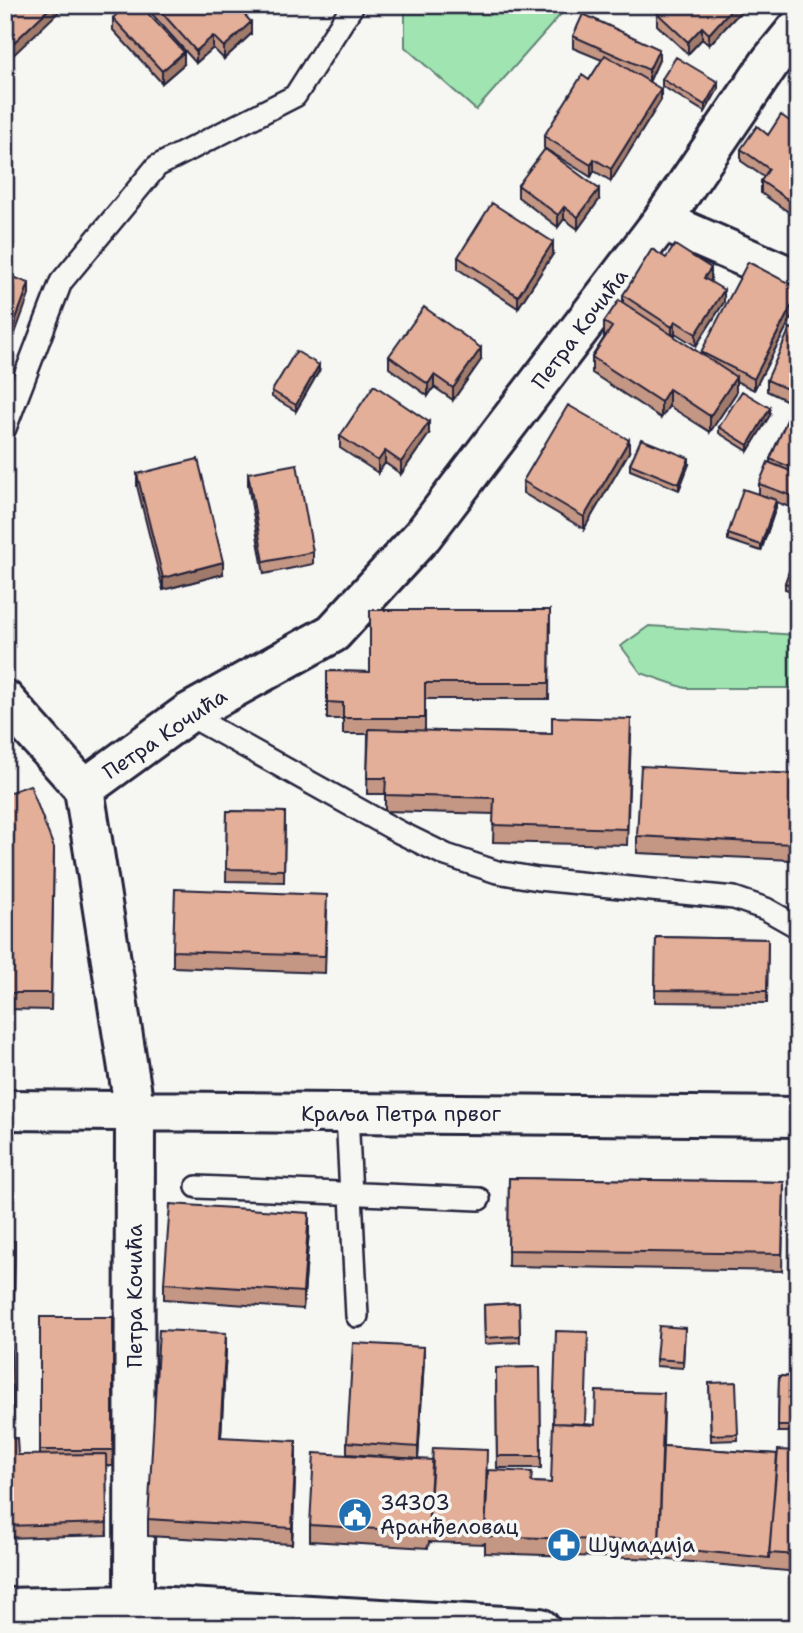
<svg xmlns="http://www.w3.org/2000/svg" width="803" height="1633" viewBox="0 0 803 1633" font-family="'Shantell Sans',sans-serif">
	<rect width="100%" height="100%" fill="#f6f6f2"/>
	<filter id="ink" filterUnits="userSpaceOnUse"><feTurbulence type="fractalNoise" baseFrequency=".0143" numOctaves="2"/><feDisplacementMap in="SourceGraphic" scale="14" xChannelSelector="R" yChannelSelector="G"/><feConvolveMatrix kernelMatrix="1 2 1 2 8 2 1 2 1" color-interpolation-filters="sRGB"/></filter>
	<g filter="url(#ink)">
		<path fill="#a0e5b1" stroke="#618476" stroke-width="2" d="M405 5H569L476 110 405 47Z
			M649 626 798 635V688H685L641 673 621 646Z"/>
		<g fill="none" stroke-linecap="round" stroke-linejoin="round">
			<g stroke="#22223b" stroke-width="26">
				<path id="service" d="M5 428 61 282 157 166 295 96 353 5
					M187 714 399 832 446 855 497 872 538 879 734 898 766 909 798 927
					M347 1114 357 1316
					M197 1187 479 1199"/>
			</g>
			<g stroke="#22223b" stroke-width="44">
				<path id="minor" d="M662 221 798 280
					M5 700 84 789
					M5 1110 798 1117
					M134 1605 135 1113 84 789 187 714 333 633 423 535 662 221 771 61 798 28"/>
			</g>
			<g stroke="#22223b" stroke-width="44">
				<path id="tertiary" d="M5 1608 134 1605 540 1628"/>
			</g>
			<use href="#service" stroke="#f6f6f2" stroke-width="21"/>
			<use href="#minor" stroke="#f6f6f2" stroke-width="38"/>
			<use href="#tertiary" stroke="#f6f6f2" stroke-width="38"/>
		</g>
		<path fill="#c49684" stroke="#22223b" stroke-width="2" d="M144 5H236L251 34 224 59 213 48 196 63Z
			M742 5V10L709 45 702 39 688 54 657 25V13Z
			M113 18 184 64 162 83 113 30Z
			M573 36 659 60 649 82 661 100 611 181 594 171 591 177 544 148V136L589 80 602 60 573 48Z
			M662 79 718 89 705 112 662 86Z
			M798 127V208L793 215 761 193V181L764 177 741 161V149L768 135Z
			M518 185 599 200 578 229 564 219 558 227 518 197Z
			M553 254 518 308 458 269V257Z
			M666 258 711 280 710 281 724 302 696 346 675 333 673 336 701 354V352L798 288V305L754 390 736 381V393L710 432 669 406 661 418 592 373V357L604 338V322L623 303V295Z
			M798 331V510L776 502V507L761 551 728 540V534L759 495V484L770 463V459L794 404 767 391V380Z
			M389 356 481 360 453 400 434 387 428 396 389 368Z
			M319 371 296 411 272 397V391Z
			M770 415 748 451 719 433V427Z
			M429 434 401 474 385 463 378 473 340 448V436Z
			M629 452 584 529 523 493V481Z
			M630 464H689L679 490 630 470Z
			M248 473 313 552V564L264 574 248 485Z
			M137 474 223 574 163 590 137 486Z
			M798 546V593L785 589V583Z
			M550 610 549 699H425V731L631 735 627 845 493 842 494 814 385 811V794H367L368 734H343V719H327V671L370 672Z
			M796 791 792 860 637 853V836Z
			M5 794 54 848 51 1010 5 1009Z
			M227 811 285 812 284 882 226 881Z
			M327 911 325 973 173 967V951Z
			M656 937 768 939 767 1003 655 1002Z
			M509 1178 784 1182 782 1271 508 1266Z
			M309 1230 303 1309 164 1299V1283Z
			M5 1241H15L14 1301H5Z
			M519 1303 520 1342 485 1344 484 1305Z
			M40 1317H113V1466H106L107 1535 5 1538V1439L18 1455H40Z
			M685 1328 683 1368 656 1366V1359Z
			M5 1335H11L13 1419H5Z
			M226 1350 221 1437 296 1458 292 1544 148 1536V1519Z
			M424 1359 418 1459 347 1454V1442Z
			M540 1367 541 1468H497L496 1368Z
			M779 1376 798 1377V1432H778Z
			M709 1383 738 1434V1440L711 1441Z
			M664 1410 663 1446 777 1454 798 1451V1572L659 1559 485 1553V1542V1544L429 1542 428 1548 310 1541V1525L486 1519 532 1482 551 1483 585 1424 595 1425Z"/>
		<path fill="#a07a6b" stroke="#22223b" stroke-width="2" d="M53 5H66L5 63V51Z
			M735 5H742V10L709 45V34Z
			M251 22V34L224 59V47Z
			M702 27V39L688 54V42Z
			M213 36V48L196 63V51Z
			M659 49V60L649 82V70Z
			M184 52V64L162 83V71Z
			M718 82V89L705 112V105Z
			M661 89V100L611 181V169Z
			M594 159V171L591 177V165Z
			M599 189V200L578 229V217Z
			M798 196V208L793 215V203Z
			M564 207V219L558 227V215Z
			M553 242V254L518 308V296Z
			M711 268V280L704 290V278Z
			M29 283V295L5 361V349Z
			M724 290V302L696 346V334Z
			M798 293V305L754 390V379Z
			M675 321V333L672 339V327Z
			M481 348V360L453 400V388Z
			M319 365V371L296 411V405Z
			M434 375V387L428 396V384Z
			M736 377V393L710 432V416Z
			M669 389V406L661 418V402Z
			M770 408V415L748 451V445Z
			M429 422V434L401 474V462Z
			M629 440V452L584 529V517Z
			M385 451V463L378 473V461Z
			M689 458V464L679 490V484Z
			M776 500V507L761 551V545Z
			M223 562V574L163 590V578Z
			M796 774V791L792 860V844Z
			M309 1213V1230L303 1309V1292Z
			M226 1333V1350L220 1453V1437Z
			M424 1347V1359L418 1459V1447Z
			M296 1441V1458L292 1544V1528Z"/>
		<path fill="#e4af99" stroke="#22223b" stroke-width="2" d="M5 5H53L5 51Z
			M126 5H140L184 52 162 71 113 18Z
			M155 5H236L251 22 224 47 213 36 196 51Z
			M664 5H735L709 34 702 27 688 42 657 13Z
			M583 14 659 49 649 70 573 36Z
			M605 55 661 89 611 169 594 159 591 165 544 136 582 75 589 80Z
			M676 57 718 82 705 105 662 79Z
			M781 115 798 127V196L793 203 761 181 769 169 741 149 757 126 768 135Z
			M545 149 599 189 578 217 564 207 558 215 518 185Z
			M492 203 553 242 518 296 458 257Z
			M675 245 711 268 704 278 724 290 696 334 675 321 672 327 623 295 652 249 666 258Z
			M748 262 798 288V293L754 379 701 352Z
			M5 274 29 283 5 349Z
			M619 300 736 377 710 416 669 389 661 402 592 357 612 327 604 322Z
			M424 307 481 348 453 388 434 375 428 384 389 356Z
			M790 328 798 331V394L767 380Z
			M296 351 319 365 296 405 272 391Z
			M374 385 429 422 401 462 385 451 378 461 340 436Z
			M742 391 770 408 748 445 719 427Z
			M796 399 798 400V470L770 459Z
			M568 405 629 440 584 517 523 481Z
			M641 439 689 458 679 484 630 464Z
			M198 459 223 562 163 578 137 474Z
			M768 462 798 474V498L759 484Z
			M297 464 313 552 264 562 248 473Z
			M743 489 776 500 761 545 728 534Z
			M798 546V587L785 583Z
			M370 610H550L549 683H425V718H343V703L327 702V671L370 672Z
			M552 717 631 719 627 829 493 825 494 798 385 795 386 778H367L369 729 552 734Z
			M641 766 796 774 792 844 637 836Z
			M30 785 54 848 51 993H5V794Z
			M227 811 285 812 284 870 226 869Z
			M175 889 327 895 325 956 173 951Z
			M656 937 768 939 767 991 655 990Z
			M509 1178 784 1182 782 1254 508 1250Z
			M170 1204 309 1213 303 1292 164 1283Z
			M5 1241H15L14 1295H5Z
			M519 1303 520 1336 485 1338 484 1305Z
			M40 1317H113V1450H40Z
			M659 1326 685 1328 683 1361 656 1359Z
			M159 1330 226 1333 220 1437 296 1441 292 1528 148 1519Z
			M556 1331 588 1332 585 1424 553 1423Z
			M5 1335H11L13 1407H5Z
			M353 1343 424 1347 418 1447 347 1442Z
			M540 1367 541 1456H497L496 1368Z
			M779 1376 798 1377V1426H778Z
			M736 1382 738 1434 711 1435 709 1383Z
			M596 1391 664 1393 659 1542 485 1536 488 1470 532 1472 531 1482 551 1483 553 1423 595 1425Z
			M17 1438 18 1455 106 1454 107 1523 5 1526V1439Z
			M663 1446 777 1454 769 1558 659 1547Z
			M433 1448 487 1450 485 1533 428 1530Z
			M778 1450 798 1451V1555L769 1553Z
			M314 1453 433 1460 428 1532 310 1525Z"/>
	</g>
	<defs>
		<g id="civic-disc" transform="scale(1.75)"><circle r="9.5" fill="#1f6fb2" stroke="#f6f6f2"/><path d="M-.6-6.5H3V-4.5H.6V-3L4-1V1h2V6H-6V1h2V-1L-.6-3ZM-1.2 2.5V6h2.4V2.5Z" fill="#fff"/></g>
		<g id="pharmacy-disc" transform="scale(1.75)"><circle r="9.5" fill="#1f6fb2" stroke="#f6f6f2"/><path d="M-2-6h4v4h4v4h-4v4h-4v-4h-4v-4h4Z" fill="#fff"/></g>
	</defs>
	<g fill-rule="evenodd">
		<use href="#civic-disc" x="355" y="1515"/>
		<use href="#pharmacy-disc" x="564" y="1545"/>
	</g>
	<g text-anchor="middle" stroke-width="7" stroke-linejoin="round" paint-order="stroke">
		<g font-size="21" fill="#22223b" stroke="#f6f6f2">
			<text transform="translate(580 329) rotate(-53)" y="7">Петра Кочића</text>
			<text transform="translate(165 734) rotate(-34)" y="7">Петра Кочића</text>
			<text x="401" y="1121">Краља Петра првог</text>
			<text transform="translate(135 1296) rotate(-90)" y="7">Петра Кочића</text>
		</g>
		<g font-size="21" fill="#22223b" stroke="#f6f6f2" text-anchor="start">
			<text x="380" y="1510">34303<tspan x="380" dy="24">Аранђеловац</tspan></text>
			<text x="588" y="1552">Шумадија</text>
		</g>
	</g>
	<rect width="803" height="1633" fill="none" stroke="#f6f6f2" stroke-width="28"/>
	<rect x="14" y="14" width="775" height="1605" fill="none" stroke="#22223b" stroke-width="2.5" filter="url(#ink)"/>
</svg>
